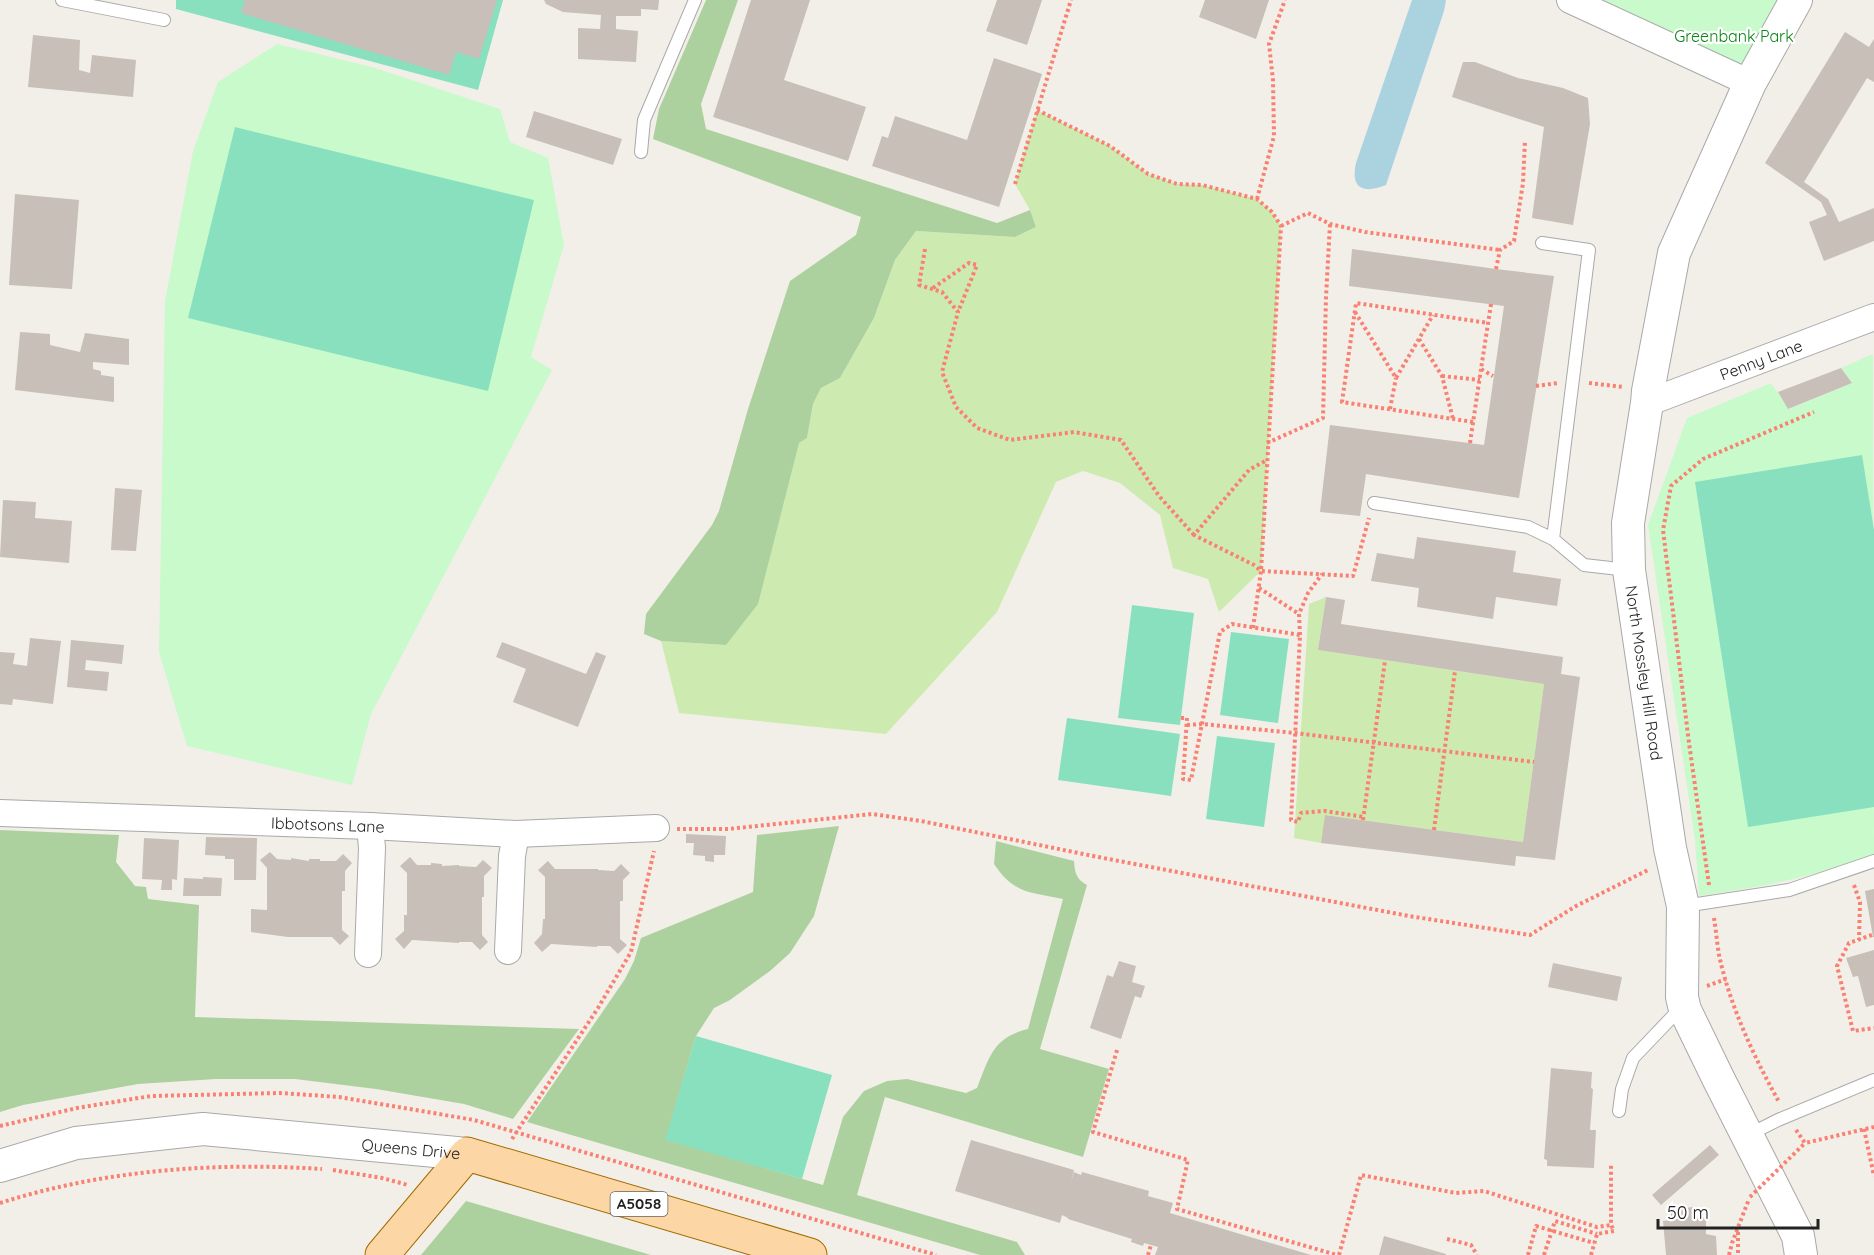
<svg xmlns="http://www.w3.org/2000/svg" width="1874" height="1255" viewBox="0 0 1874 1255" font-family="Quicksand,sans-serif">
	<rect width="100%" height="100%" fill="#f2efe9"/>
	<path fill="#cdebb0" d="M1037 110 1110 146 1148 174 1177 184 1202 185 1257 199 1272 212 1281 226 1261 571 1219 612 1208 579 1173 568 1160 515 1120 483 1083 471 1056 482 997 612 886 734 679 713 661 641 726 645 799 443 807 438 813 404 821 388 840 378 874 318 895 260 916 231 1015 237 1036 227 1030 210 1015 184Z
		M1326 597 1318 650 1544 684 1523 842 1326 815 1321 843 1294 838 1309 604Z"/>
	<path fill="#add19e" d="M706 0H738L701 104 706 129 997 223 1030 210 1036 227 1015 237 916 231 895 260 874 318 840 378 821 388 813 404 807 438 799 443 758 604 726 645 661 641 644 634 646 614 712 525 719 511 748 409 790 281 856 235 861 217 653 139 659 109Z
		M839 826 814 916 790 953 770 971 730 1000 714 1008 696 1036 666 1139 823 1185 843 1117 864 1091 887 1081 907 1079 966 1093 977 1088C989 1058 993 1037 1028 1029L1063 899C1030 892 1014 894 994 864L996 841 1074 861C1075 873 1076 879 1087 885L1040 1049 1109 1069 1083 1157 885 1097 857 1195 1017 1242 1025 1255H980L527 1122 625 979 634 961 641 938 753 892 757 835Z
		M0 830 119 835 116 862 135 886 146 887 148 899 199 905 195 1017 579 1029 513 1119 464 1104 376 1089 295 1079H216L138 1084 23 1105 0 1112Z
		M466 1201 651 1255H421Z"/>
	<path fill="#c8facc" d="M1570 0H1796L1750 83Z
		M277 44 372 67 500 109 510 142 548 158 564 245 531 357 552 370 371 714 352 785 187 746 159 652 165 301 193 151 218 82Z
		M1873 354 1874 856 1822 872 1767 885 1699 896 1695 840 1648 525 1687 418 1771 383 1789 409 1852 383 1841 368Z"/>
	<path fill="#88e0be" d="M176 0H503L478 90 176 9Z
		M235 127 534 200 488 391 188 318Z
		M1862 455 1874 530V807L1748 827 1695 482Z
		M1132 605 1194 613 1180 725 1118 718Z
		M1231 632 1289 639 1278 723 1220 715Z
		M1067 718 1180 734 1171 796 1058 780Z
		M1217 736 1275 743 1264 827 1206 819Z
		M696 1036 832 1075 802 1179 665 1140Z"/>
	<path fill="#aad3df" d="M1412 0H1446L1444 11 1386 185C1364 194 1350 189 1356 163Z"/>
	<path fill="#c7bfb8" d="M245 0H497L479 59 456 52 449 75 241 13Z
		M544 0H659L658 10 641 9V16H616V29L638 31 636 62 578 59V28L600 29 601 15 563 12 546 4Z
		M751 0H810L784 80 866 107 848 161 713 117Z
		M997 0H1042L1027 45 986 31Z
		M1205 0H1269L1256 39 1199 17Z
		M1845 32 1869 47 1874 39V82L1867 78 1804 182 1828 199 1839 222 1874 208V241L1824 261 1809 222 1827 215 1821 202 1765 163Z
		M33 35 80 40 79 70 90 73 92 55 136 60 133 97 28 87Z
		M994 58 1042 74 999 207 872 166 882 136 888 138 895 116 967 140Z
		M1463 62H1475L1518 78 1563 88 1588 98 1590 124 1573 225 1532 218 1544 127 1452 97Z
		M534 111 622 139 613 165 526 137Z
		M15 194 79 200 72 289 9 285Z
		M1352 249 1496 269 1554 276 1519 498 1366 474 1360 516 1320 512 1330 425 1484 445 1504 306 1349 286Z
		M20 332 50 334V345L80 352 85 333 129 339V365L93 362V369L101 371V375L114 377V402L15 390Z
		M1841 368 1852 383 1788 409 1778 392Z
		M115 488 142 490 136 551 111 550Z
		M3 500 36 502 35 518 72 521 69 563 0 557Z
		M1417 537 1516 551 1513 572 1561 579 1557 606 1496 597 1493 619 1417 607 1419 588 1371 581 1377 553 1414 559Z
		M1326 597 1345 600 1341 624 1563 657 1561 674 1580 677 1555 860 1516 856 1515 866 1321 843 1325 815 1523 842 1544 684 1318 650Z
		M30 638 61 641 53 704 13 699 12 705 0 704V652L15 653 13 664 27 666Z
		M71 640 124 645 122 664 86 660 85 670 109 672 107 691 67 687Z
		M502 642 586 674 596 652 606 656 578 727 513 702 526 669 496 657Z
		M686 834 726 836 725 855H714V862L705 861V856L693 855 694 843H686Z
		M206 837 257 838 256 880H234V859H225V856L205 855Z
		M144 838 179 840 177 880 172 879V890H161L162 880 142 879Z
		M270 852 277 859 291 860V858L309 861V859H320V861H336L343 854 352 863 345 871V891H342V930L349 936 340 945 332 937H288L251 932V909L267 910V868L260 860Z
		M410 857 417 865H431V863L442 864V866L459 865V866L476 867 483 860 492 868 484 876V897H482V935L488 942 480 950 472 942H459V943L412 940 404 949 395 939 404 931V915H407V873L400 866Z
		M548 861 555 869H598V870L614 871 621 864 630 873 623 880V901H620V939L627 945 618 954 610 946H597V947L551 944 542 952 534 943 542 934 543 919H545V877L538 870Z
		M203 877 222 878 221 896H183L184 878 203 879Z
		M1874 889V937H1873L1865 891Z
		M1874 950V1005L1866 1007 1858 976 1853 977 1846 958Z
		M1119 961 1136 966 1132 982 1145 986 1141 998 1135 996 1121 1039 1090 1028 1107 975 1113 977Z
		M1553 963 1622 977 1617 1001 1548 987Z
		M1551 1068 1592 1072 1591 1088 1593 1089 1590 1130H1596L1594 1168 1547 1166V1160L1544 1159Z
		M971 1140 1074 1170 1071 1182 1074 1172 1081 1175 1082 1172 1149 1191 1148 1196 1173 1203 1170 1213 1311 1255H1155L1158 1247 1144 1243 1143 1246 1131 1242 1132 1239 1068 1219V1218L1062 1215 1060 1223 955 1191Z
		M1710 1145 1719 1155 1661 1205 1652 1195Z
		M1693 1207 1694 1218 1706 1217V1234L1716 1236 1717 1255H1666L1663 1221 1671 1220V1210Z
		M1384 1236 1446 1254V1255H1379Z"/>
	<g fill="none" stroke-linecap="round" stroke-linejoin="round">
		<g stroke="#a9a9a9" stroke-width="14">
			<path id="service" d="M62 0 164 20
				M641 152 644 120 695 0
				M1542 243 1589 250 1553 539
				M1374 503 1528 527 1553 539 1584 565 1628 570
				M1684 906 1789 890 1874 861
				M1619 1111 1622 1089 1633 1058 1674 1015 1684 1010
				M1748 1135 1778 1120 1874 1080"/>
		</g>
		<g stroke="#a9a9a9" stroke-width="28">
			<g id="minor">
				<path d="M1570 0 1750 83"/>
				<path id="s1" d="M1647 403 1874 317"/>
				<path id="s2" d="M0 813 370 826 516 834 656 828"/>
				<path d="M508 951 512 856 516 834"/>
				<path d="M368 954 372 848 370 826"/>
			</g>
		</g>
		<g stroke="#a9a9a9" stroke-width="34">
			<g id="tertiary">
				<path id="s3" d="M1796 0 1750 83 1674 253 1648 391 1647 403 1628 523 1629 570 1670 848 1683 906 1682 997 1685 1010 1718 1078 1798 1236 1801 1255"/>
				<path id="s4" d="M0 1166 76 1143 203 1129 467 1154"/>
			</g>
		</g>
		<g stroke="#a06b00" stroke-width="35">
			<path id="primary" d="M382 1255 467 1154 810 1255"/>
		</g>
		<path stroke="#fa8072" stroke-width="4" stroke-dasharray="3 3" stroke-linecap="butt" d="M1037 110 1110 146 1148 174 1177 184 1202 185 1257 199 1272 212 1281 226 1261 571 1353 576 1369 518
			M1015 184 1071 0
			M1257 199 1274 136 1273 80 1269 44 1285 0
			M1281 226 1308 213 1330 224 1365 232 1500 250
			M925 249 919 285 942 292 958 312 942 372 956 407 977 428 1010 440 1074 432 1121 440 1159 496 1194 535
			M1496 269 1500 250 1514 241 1523 183 1525 140
			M933 288 969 263 977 265 958 312
			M1491 304 1481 369 1493 376
			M1355 312 1396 378 1433 315
			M1419 339 1442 376 1453 419
			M1442 376 1480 380
			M1589 383 1623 387
			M1536 386 1558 383
			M1390 409 1396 378
			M1473 422 1342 402 1356 303 1488 323
			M1267 443 1323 418 1326 297 1330 224
			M1470 443 1481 369
			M1259 588 1299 614
			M1253 628 1261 571 1254 565 1194 535 1249 470 1265 461
			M1300 635 1299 614 1308 593 1322 574
			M1181 718H1187L1183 779 1191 780 1220 632 1232 624 1300 635 1291 820 1298 822 1301 813 1325 811 1364 817
			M1187 725 1202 724 1295 733 1534 762
			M1363 820 1385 661
			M677 829H728L872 814 921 821 1098 857 1409 916 1530 935 1576 906 1648 870
			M1434 830 1455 671
			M1709 885 1689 743 1663 530 1671 486 1703 459 1814 412
			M1854 885 1860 902 1859 940
			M1714 918C1716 930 1717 943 1719 955 1730 1006 1754 1057 1779 1102
			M1872 935 1849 943 1837 966 1853 1031 1874 1028
			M1707 986 1726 979
			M1117 1050 1093 1132 1188 1160 1177 1209 1337 1255
			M0 1126 77 1108 151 1096 280 1093 339 1097 474 1120 936 1255
			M1864 1129 1874 1176
			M1796 1130 1805 1143 1874 1127
			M512 1139 598 1008 631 952 654 851
			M333 1170 382 1178 408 1185
			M0 1203C104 1170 213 1162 322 1169
			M1738 1232V1255
			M1447 1239 1471 1245 1477 1255
			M1148 1255 1151 1245
			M1339 1255 1361 1175 1456 1193 1484 1191 1597 1227 1611 1225
			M1528 1255 1536 1226 1594 1243
			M1544 1255 1555 1221 1597 1234
			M1591 1255 1597 1234 1614 1231 1611 1225V1164
			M1729 1255 1732 1243 1749 1199"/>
		<use href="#service" stroke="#fff" stroke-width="12"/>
		<use href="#minor" stroke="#fff" stroke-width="26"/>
		<use href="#tertiary" stroke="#fff" stroke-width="32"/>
		<use href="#primary" stroke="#fcd6a4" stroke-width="33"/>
		<path stroke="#fa8072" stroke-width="4" stroke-dasharray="3 3" stroke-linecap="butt" d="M1750 1197 1805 1143"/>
	</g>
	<g text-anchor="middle" stroke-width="4.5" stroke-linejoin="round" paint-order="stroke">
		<rect fill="#fff" stroke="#646464" stroke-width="1.5" x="610.5" y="1192" width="57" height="24" rx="4.5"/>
		<g font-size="15" font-weight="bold" fill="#222">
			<text x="639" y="1209">A5058</text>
		</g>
		<g font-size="16" fill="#0c8416" stroke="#fff">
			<text x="1734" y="42">Greenbank Park</text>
		</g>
		<g font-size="16" fill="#222" stroke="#fff">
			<text dy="6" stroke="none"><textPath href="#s1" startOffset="122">Penny Lane</textPath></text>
			<text dy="6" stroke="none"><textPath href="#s3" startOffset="706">North Mossley Hill Road</textPath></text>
			<text dy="6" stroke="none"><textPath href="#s2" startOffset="328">Ibbotsons Lane</textPath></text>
			<text dy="6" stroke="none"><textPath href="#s4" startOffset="416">Queens Drive</textPath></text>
		</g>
	</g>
	<path d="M1658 1219v9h160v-9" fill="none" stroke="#222222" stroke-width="3"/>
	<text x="1667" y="1219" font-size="18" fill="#222222" stroke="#ffffff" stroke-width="4.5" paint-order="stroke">50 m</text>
</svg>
